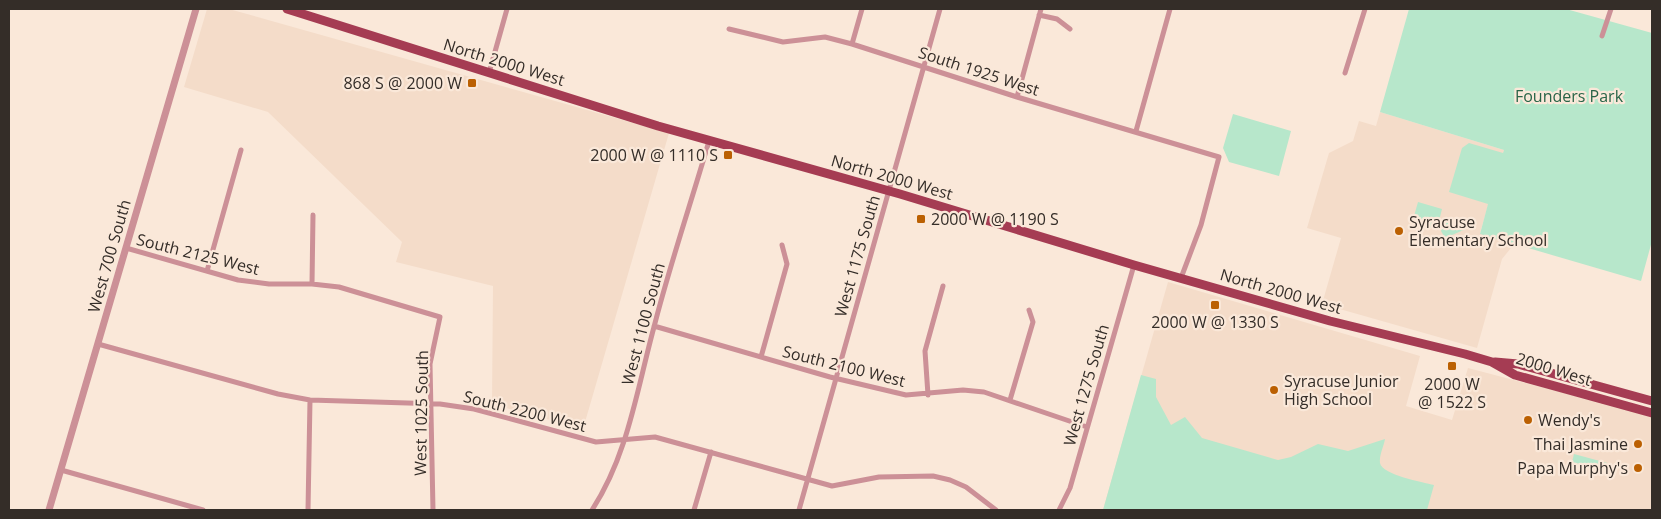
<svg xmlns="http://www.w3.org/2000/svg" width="1661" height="519" viewBox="0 0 1661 519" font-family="'Open Sans',sans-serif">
	<rect width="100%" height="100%" fill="#fae8d9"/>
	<path fill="#f4dcc9" d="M207 9H229L669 133 583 429 492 404 493 286 396 262 402 242 268 112 184 87Z
		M1380 112 1504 150 1480 233 1515 243 1502 259 1477 348 1322 304 1341 238 1307 228 1329 153 1353 141 1359 121 1376 126Z
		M1168 282 1420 356 1406 406 1452 420 1468 368 1652 416V510H1103Z"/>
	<path fill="#b7e7cb" d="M1409 9H1566L1652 33V241L1641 281 1480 234 1488 204 1449 192 1462 148 1469 143 1503 153 1504 150 1380 112Z
		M1233 114 1291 131 1279 176 1229 162 1223 148Z
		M1418 202 1442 209 1437 229 1412 223Z
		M1456 218 1463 221 1466 229 1445 238 1441 231 1443 225Z
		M1141 375 1156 379V397L1171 425 1185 417 1202 438 1278 460 1291 457 1318 444 1348 451 1385 439C1384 446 1379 455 1380 463 1382 475 1423 482 1434 485L1427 510H1103Z
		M1574 454 1611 464 1609 472 1572 462Z"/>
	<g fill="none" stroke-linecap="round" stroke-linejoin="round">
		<path stroke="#cc9097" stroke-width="5" d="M1039 15 1057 19 1070 29
			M729 29 783 42 825 37 852 44 1017 97 1219 157 1201 225 1181 278
			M1602 36 1611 9
			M852 44 862 9
			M489 73 507 9
			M1345 73 1365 9
			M1017 97 1041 9
			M1136 131 1170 9
			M126 248 238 280 269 284H312L339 287 440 317 430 364 433 510
			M207 271 241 150
			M312 284 313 215
			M654 326 830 377 906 395 963 390 984 392 1087 427
			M98 344 278 394 310 400 440 404 474 409 596 442 655 437 832 486 879 477 933 476 950 480 966 487 996 510
			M761 357 787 264 782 245
			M928 395 925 351 943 286
			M1010 400 1033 322 1029 310
			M61 470 203 510
			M308 510 310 400
			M592 510C628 455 637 389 654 327 670 264 691 203 709 141
			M694 510 711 452
			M799 510 940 9
			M1059 510 1070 488 1134 265"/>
		<path stroke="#cc9097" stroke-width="7" d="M49 510 196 9"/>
		<path stroke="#a53c53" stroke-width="9" d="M287 9 658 126 900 194 1134 265 1330 321 1465 354 1492 362 1515 375 1652 413
			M1495 362 1518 364 1652 401"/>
	</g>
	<g fill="#bb6002" stroke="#fae8d9" stroke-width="2">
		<rect x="467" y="78" width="10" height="10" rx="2.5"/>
		<rect x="723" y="150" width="10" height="10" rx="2.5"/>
		<rect x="916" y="214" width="10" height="10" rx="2.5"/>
		<circle cx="1399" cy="231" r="5"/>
		<rect x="1210" y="300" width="10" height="10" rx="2.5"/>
		<rect x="1447" y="361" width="10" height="10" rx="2.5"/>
		<circle cx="1274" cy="390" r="5"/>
		<circle cx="1528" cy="420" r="5"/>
		<circle cx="1638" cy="444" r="5"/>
		<circle cx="1638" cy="468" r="5"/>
	</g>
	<g text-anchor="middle" stroke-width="4.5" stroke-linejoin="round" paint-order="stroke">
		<g font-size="16" fill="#342d28" stroke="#fae8d9">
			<text transform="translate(504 62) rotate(17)" y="6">North 2000 West</text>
			<text transform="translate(979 71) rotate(18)" y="6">South 1925 West</text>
			<text transform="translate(892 177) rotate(16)" y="6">North 2000 West</text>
			<text transform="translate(198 254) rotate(14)" y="6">South 2125 West</text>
			<text transform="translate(109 256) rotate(-74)" y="6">West 700 South</text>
			<text transform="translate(857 256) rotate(-74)" y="6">West 1175 South</text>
			<text transform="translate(1281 291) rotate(16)" y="6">North 2000 West</text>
			<text transform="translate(643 324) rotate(-75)" y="6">West 1100 South</text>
			<text transform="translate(844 366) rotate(14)" y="6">South 2100 West</text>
			<text transform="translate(1554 369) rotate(17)" y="6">2000 West</text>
			<text transform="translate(1086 385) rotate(-74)" y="6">West 1275 South</text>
			<text transform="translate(525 411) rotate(14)" y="6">South 2200 West</text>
			<text transform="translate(421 413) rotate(-89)" y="6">West 1025 South</text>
		</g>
		<g font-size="16" fill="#342d28" stroke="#fae8d9" text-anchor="end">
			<text x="462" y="89">868 S @ 2000 W</text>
			<text x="718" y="161">2000 W @ 1110 S</text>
			<text x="931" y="225" text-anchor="start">2000 W @ 1190 S</text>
			<text x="1409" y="228" text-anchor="start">Syracuse<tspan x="1409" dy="18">Elementary School</tspan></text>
			<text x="1215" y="328" text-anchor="middle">2000 W @ 1330 S</text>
			<text x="1284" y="387" text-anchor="start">Syracuse Junior<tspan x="1284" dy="18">High School</tspan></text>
			<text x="1452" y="390" text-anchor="middle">2000 W<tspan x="1452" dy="18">@ 1522 S</tspan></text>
			<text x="1538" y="426" text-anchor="start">Wendy's</text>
			<text x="1628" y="450">Thai Jasmine</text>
			<text x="1628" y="474">Papa Murphy's</text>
		</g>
		<g font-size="16" fill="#286447" stroke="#fae8d9">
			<text x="1569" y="102">Founders Park</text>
		</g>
	</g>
	<rect width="1661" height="519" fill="none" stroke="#342d28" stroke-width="20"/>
</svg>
